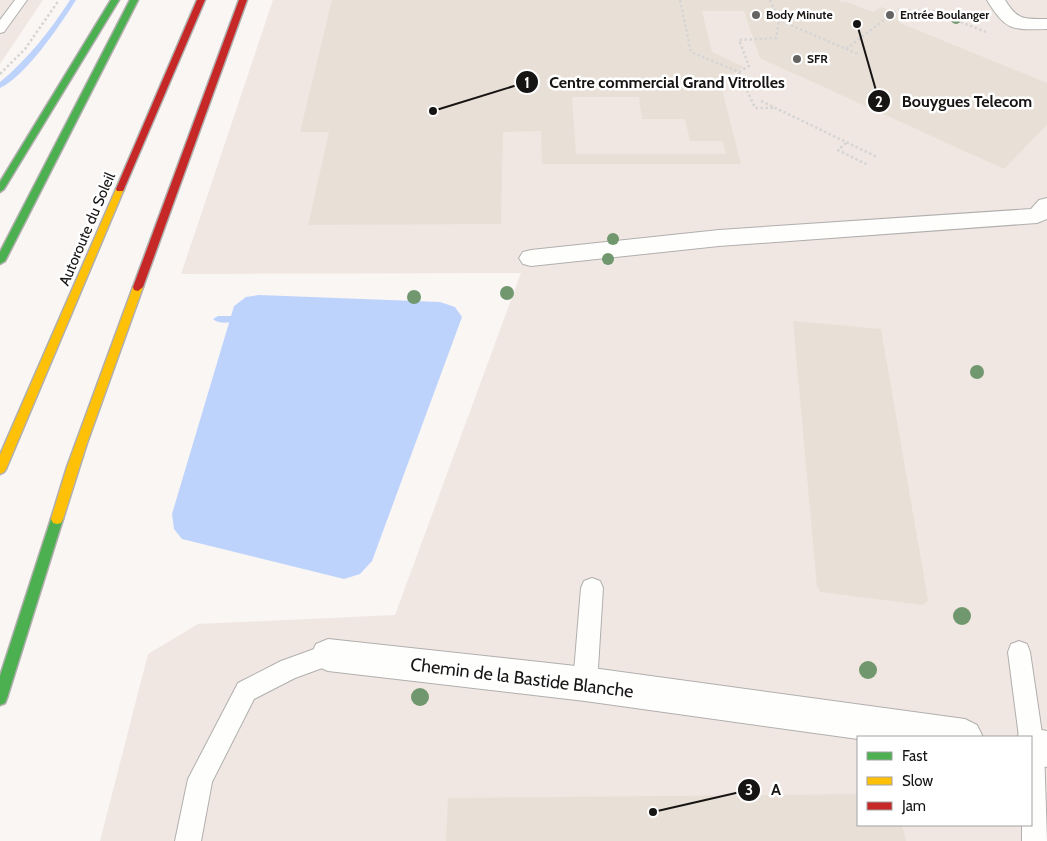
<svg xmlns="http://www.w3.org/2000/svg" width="1047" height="841" viewBox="0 0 1047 841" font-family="Cabin,sans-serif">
	<rect width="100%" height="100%" fill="#f9f6f4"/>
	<path fill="#f0e7e2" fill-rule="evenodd" d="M0 0H43L0 64Z
		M273 0H1047V841H100L148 654 198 624 395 615 521 273 181 274ZM858 737H1031V825H858Z"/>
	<path fill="#bed3fc" d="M259 295 440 302 455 307 462 317 372 561 360 574 344 579 182 539 174 529 172 514 234 306 246 297Z"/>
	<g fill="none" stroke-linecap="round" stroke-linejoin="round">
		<path fill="#bed3fc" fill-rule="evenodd" d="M70 0H76C61 24 25 77 0 88V82C28 59 50 31 70 0Z
			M218 316H231L236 319C231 324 218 324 213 319Z"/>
	</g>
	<path fill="#e8e0d6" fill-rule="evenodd" d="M332 0H839L840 2H847L873 12 881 7 907 17 900 23 1047 83V125L1004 169 760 58 744 11H702L712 52 744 67 733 74H718L741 164H542L541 131 503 132 501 224 308 225 329 132H300ZM572 97H639L642 119H685L690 141H723L726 154H576Z
		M793 321 881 329 928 600 923 605 820 592 819 589 817 588Z
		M858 794V825H902L906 841H446L448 798Z"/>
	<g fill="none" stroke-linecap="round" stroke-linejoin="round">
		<g stroke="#b1afae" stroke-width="2">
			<path id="lane" d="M15 0H27L4 32 0 33V20Z
				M592 578 600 581 603 588 597 684 593 692 585 695 577 692 573 684 581 588 584 581Z
				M1019 641 1027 644 1030 652 1044 747 1047 841H1022V825H1031V737H1019L1008 652 1011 644Z
				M328 644 336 647 339 655 336 663 295 678 254 699 212 782 201 841H175L188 779 238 683 281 661Z"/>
		</g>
		<g stroke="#b1afae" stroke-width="2">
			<path id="street" d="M987 0H1005C1018 21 1024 19 1047 19V29C1012 30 1006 31 987 0Z
				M1047 198V219L1037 223 719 246 531 266 523 264 519 258 523 252 531 250 719 230 1031 209 1039 200Z
				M328 639 585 667 965 719 977 725 983 737H858V739L585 701 328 671 316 666 311 655 316 644Z
				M1031 728 1047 731V767L1031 764V737H1017L1019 734Z"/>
		</g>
		<g stroke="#b1afae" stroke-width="3">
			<path id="fast" d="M111 0H119L4 189 0 192V182Z
				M130 0H138L5 261 0 264V252Z
				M57 514 61 515 63 519 7 698 5 703 0 705V676L51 519 53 515Z"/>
		</g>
		<g stroke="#b1afae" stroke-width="3">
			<path id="slow" d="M120 186 124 189 6 469 4 472 0 474V455L116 189Z
				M138 283 143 287 87 443 63 519 61 523 57 524 53 523 51 519 67 467 133 287Z"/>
		</g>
		<g stroke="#b1afae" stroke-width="3">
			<path id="jam" d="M197 0H205L124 189 123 191H117L116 189Z
				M239 0H247L143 287 138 291 134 290 133 287Z"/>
		</g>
		<path stroke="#d6d5d5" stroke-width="2.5" stroke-dasharray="2.5 2.5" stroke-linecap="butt" d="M680 0 691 52 739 72 755 108H774
			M770 0 779 20 860 55
			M971 20H979
			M846 49 897 10 933 11 986 32
			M739 72 749 66 739 40 776 38 779 21
			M0 74 25 49 59 0
			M761 101 877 157
			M846 143 838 150 868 165"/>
		<use href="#lane" fill="#fefefd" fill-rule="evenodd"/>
		<use href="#street" fill="#fefefd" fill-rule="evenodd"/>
		<use href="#fast" fill="#4caf50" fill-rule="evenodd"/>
		<use href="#slow" fill="#ffc107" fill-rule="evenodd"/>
		<use href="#jam" fill="#c62828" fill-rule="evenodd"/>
	</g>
	<g fill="#71976e">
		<circle cx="956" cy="19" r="5"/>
		<circle cx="613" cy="239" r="6"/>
		<circle cx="608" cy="259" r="6"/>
		<circle cx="507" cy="293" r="7"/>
		<circle cx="414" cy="297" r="7"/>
		<circle cx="977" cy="372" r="7"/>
		<circle cx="962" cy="616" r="9"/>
		<circle cx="868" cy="670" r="9"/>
		<circle cx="420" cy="697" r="9"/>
	</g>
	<g fill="#666462" stroke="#fff" stroke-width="2">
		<circle cx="756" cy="15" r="5"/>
		<circle cx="890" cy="15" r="5"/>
		<circle cx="797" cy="59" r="5"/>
	</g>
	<g text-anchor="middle" stroke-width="5" stroke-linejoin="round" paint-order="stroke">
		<g font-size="12" font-weight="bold" fill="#171514" stroke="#fff" text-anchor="start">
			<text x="766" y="19">Body Minute</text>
			<text x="900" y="19">Entrée Boulanger</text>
			<text x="807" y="63">SFR</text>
		</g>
		<g font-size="15" fill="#171514" stroke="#fff">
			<text transform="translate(87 229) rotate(-67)" y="5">Autoroute du Soleil</text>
		</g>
		<g font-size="18" fill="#171514" stroke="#fff">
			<text transform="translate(522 678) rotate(7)" y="6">Chemin de la Bastide Blanche</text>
		</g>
	</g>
	<path fill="none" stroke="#171514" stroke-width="2" d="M433 111L527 82M857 24L879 101M653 812L749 790"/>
	<g fill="#171514" stroke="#fff" stroke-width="2">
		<circle cx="433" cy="111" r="5"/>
		<circle cx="857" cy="24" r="5"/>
		<circle cx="653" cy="812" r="5"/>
		<circle cx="527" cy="82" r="12"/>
		<circle cx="879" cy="101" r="12"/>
		<circle cx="749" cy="790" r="12"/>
	</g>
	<g font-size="15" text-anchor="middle" font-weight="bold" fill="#fff">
		<text x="527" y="88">1</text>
		<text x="879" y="107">2</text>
		<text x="749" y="795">3</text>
	</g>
	<g font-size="16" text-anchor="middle" font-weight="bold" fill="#171514" stroke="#fff" stroke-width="5" stroke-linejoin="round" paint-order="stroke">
		<text x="667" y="88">Centre commercial Grand Vitrolles</text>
		<text x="967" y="107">Bouygues Telecom</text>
		<text x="776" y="795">A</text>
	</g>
	<rect x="857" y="736" width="175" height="90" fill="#ffffff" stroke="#a2a1a1"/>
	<rect x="867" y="752" width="25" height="8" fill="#4caf50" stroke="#a2a1a1"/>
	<text x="902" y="761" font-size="15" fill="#171514">Fast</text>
	<rect x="867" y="777" width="25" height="8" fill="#ffc107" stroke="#a2a1a1"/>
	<text x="902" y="786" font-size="15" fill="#171514">Slow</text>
	<rect x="867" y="802" width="25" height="8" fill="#c62828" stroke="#a2a1a1"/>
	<text x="902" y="811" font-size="15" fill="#171514">Jam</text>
</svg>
